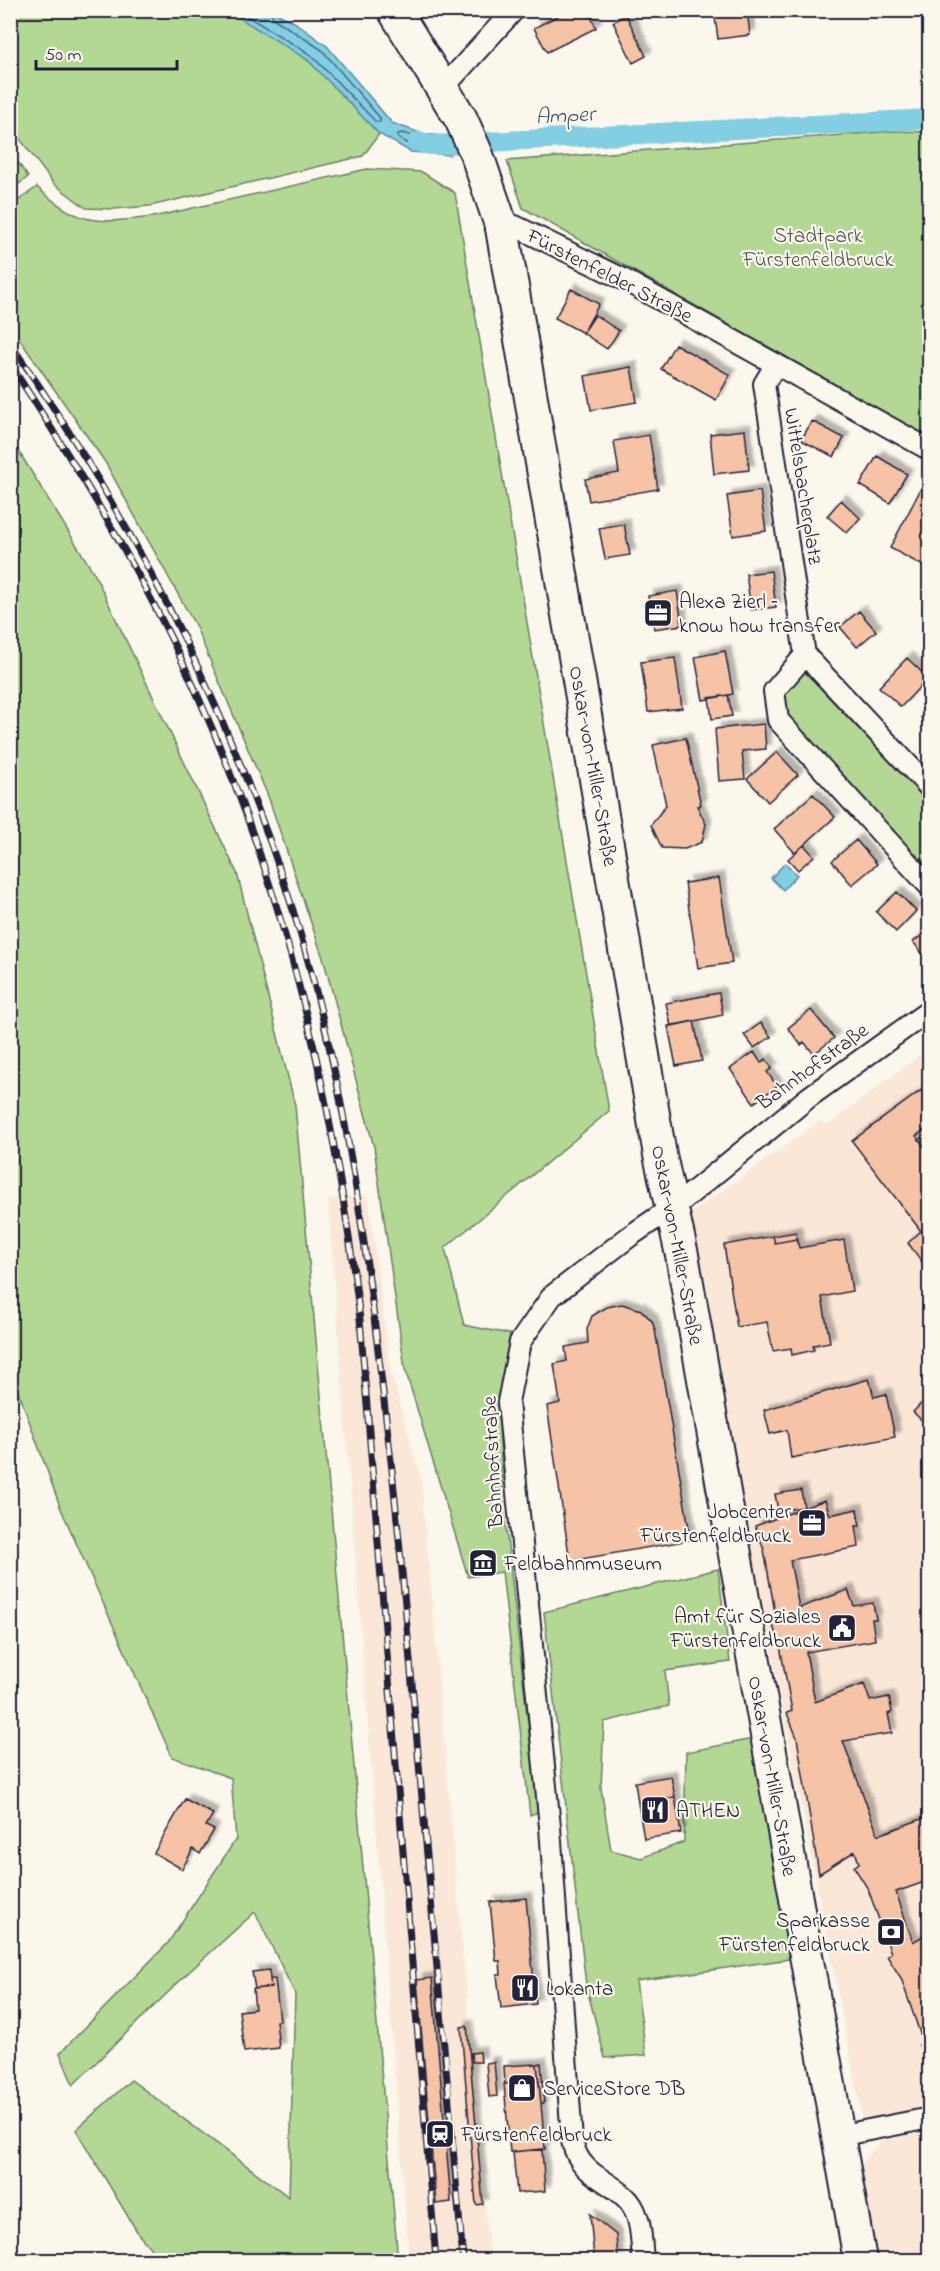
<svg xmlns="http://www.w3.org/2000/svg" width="940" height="2271" viewBox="0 0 940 2271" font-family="'Indie Flower',sans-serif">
	<defs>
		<filter id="shadow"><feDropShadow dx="5.5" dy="-5.5" stdDeviation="1.5" flood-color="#0004"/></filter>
	</defs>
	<rect width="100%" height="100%" fill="#fbf7ec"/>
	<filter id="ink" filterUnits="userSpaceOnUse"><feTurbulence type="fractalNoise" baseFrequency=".0167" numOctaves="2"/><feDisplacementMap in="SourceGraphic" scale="12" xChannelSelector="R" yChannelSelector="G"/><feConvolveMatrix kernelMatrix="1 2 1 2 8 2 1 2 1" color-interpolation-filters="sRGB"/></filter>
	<g filter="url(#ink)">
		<path fill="#fae7d7" d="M929 1048 930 1734 922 1737 930 1750 929 2108 863 2122 687 1216 820 1121 827 1126Z
			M368 1195 391 1373 421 1478 490 2260H409L328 1199Z
			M929 2132V2260H876L860 2173 864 2159 884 2140Z"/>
		<path fill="#b2d893" stroke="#6a7d67" stroke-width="1.5" d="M228 10 308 60 379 134 363 156 150 206 114 209 86 208 53 183 11 127V11Z
			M894 131 929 132V438L523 208 507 161Z
			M11 152 28 177 11 190H10Z
			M367 169 422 172 455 193 609 1111 445 1248 464 1325 510 1334 498 1402 504 1511 538 1812 530 1815 502 1572 468 1577 405 1369 374 1147 324 961 268 796 195 625 105 462 11 327V206L37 187C80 227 98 223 153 217Z
			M11 439 94 573 237 873 295 1105 398 2260H161L139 2235 76 2130 131 2080 289 2197 295 1994 255 1912 190 1971 73 2085 60 2053 168 1943 236 1839 231 1778 172 1757 61 1509 11 1371Z
			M805 672 929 803V876L786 716 784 694Z
			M718 1569 730 1662 665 1671 669 1706 604 1722 601 1788 611 1850 641 1858 684 1842 686 1752 753 1739 789 1959 636 1981 646 2055 605 2058 586 1985 544 1612Z"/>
		<path fill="#82cee3" stroke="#5c89a0" stroke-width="1.5" d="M228 11H272L294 22 327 46 392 123 420 133 441 136 450 155 411 152 379 134 308 60Z
			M785 863 797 875 783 890 771 878Z"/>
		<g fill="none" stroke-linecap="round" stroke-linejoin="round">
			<path stroke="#48677e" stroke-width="1.5" d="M237 10 311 55 376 122H380V118L322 50 273 18 271 10
				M402 133 432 141 434 145 413 146 398 138V134Z"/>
			<path stroke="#82cee3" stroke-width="20" d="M418 142 431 145 930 119"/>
		</g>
		<path fill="#f6c3a6" stroke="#22223b" stroke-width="1.5" filter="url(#shadow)" d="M569 10H588L596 28 547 52 534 28Z
			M714 10H747L750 35 718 39Z
			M626 15 646 56 633 63 613 22Z
			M571 289 599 304 583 333 555 318Z
			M595 315 619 331 607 349 583 333Z
			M675 344 730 375 716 400 661 369Z
			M631 367 637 402 591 410 585 376Z
			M812 421 844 438 834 457 801 440Z
			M745 430 749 470 714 474 710 434Z
			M649 435 658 489 589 501 585 479 619 473 614 441Z
			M877 456 907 474 890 503 860 485Z
			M925 481 930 484V563L927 568 890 548Z
			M760 491 766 531 733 536 727 496Z
			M841 500 860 518 847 533 827 516Z
			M624 524 630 555 605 559 599 528Z
			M771 571 776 607 751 610 746 574Z
			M677 591 682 625 654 629 648 596Z
			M859 611 876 631 857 647 840 627Z
			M725 651 733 694 703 700 695 657Z
			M675 658 682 708 648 712 641 662Z
			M907 658 928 678 901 707 879 687Z
			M728 695 732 716 712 719 709 698Z
			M930 711V727L921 718Z
			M764 724 766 749 742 751 745 779 719 781 715 729Z
			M686 738 701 805 697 806 706 824 702 842 685 849 662 848 651 825 666 805 653 745Z
			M777 752 798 775 768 802 747 779Z
			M813 794 835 817 795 853 774 829Z
			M856 840 877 864 852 885 832 861Z
			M804 845 814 856 798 870 788 859Z
			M719 878 732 963 698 968 685 883Z
			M897 892 916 911 896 932 876 912Z
			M930 929V963L913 942Z
			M719 993 723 1015 671 1026 666 1003Z
			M811 1010 834 1038 814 1054 804 1042 801 1045 788 1028Z
			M694 1021 702 1061 676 1066 668 1026Z
			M761 1023 771 1037 754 1048 744 1035Z
			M754 1052 761 1063 766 1059 772 1068 767 1072 777 1086 754 1103 730 1069Z
			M930 1084V1126L916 1136 930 1154V1264L926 1267 908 1243 921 1231 852 1141Z
			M796 1232 797 1239 775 1243 773 1236Z
			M773 1236 775 1243 797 1239 799 1248 844 1240 852 1291 822 1297 830 1342 813 1345 814 1350 792 1355 791 1348 773 1351 767 1322 737 1327 724 1245Z
			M622 1304 641 1310 652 1321 655 1330 691 1540 570 1561 547 1406 560 1403 554 1364 567 1361 565 1347 588 1343 587 1329 592 1316 607 1307Z
			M869 1379 874 1397 886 1394 895 1437 791 1458 787 1430 770 1434 764 1410Z
			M930 1395V1428L913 1412Z
			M801 1490 804 1507 778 1511 775 1494Z
			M825 1500 830 1515 857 1509 860 1526H856L859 1547 790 1560 799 1608 848 1590 854 1606 873 1603 876 1619H872L875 1640 806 1652 815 1702 864 1684 870 1701 889 1697 892 1712 888 1714 892 1733 843 1741 878 1835 927 1817 930 1824V1880L896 1892 913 1942 930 1932 927 1983 930 2062 919 2045 923 2042 901 1978 887 1956 891 1953 868 1889 854 1867 859 1863 855 1851 819 1874 797 1738 787 1713 792 1711 780 1646 771 1620 776 1618 764 1550 755 1526Z
			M671 1776 675 1797 638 1803 635 1782Z
			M675 1797 681 1833 644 1839 638 1803Z
			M185 1799 213 1814 206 1826 214 1830 200 1854 193 1849 182 1869 154 1853Z
			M526 1898 536 2004 501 2008 497 1975H501L500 1961H496L490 1902Z
			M269 1970 271 1987 255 1989 252 1972Z
			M432 1978 451 2202 436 2204 417 1980Z
			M270 1979H275L280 2021H276L279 2048 244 2052 239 2011 255 2009 253 1989 271 1987Z
			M467 2026 483 2204 476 2205 461 2027Z
			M480 2052 481 2062H472L471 2053Z
			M494 2062 497 2096 489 2097 486 2063Z
			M541 2063 544 2103 541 2104 537 2064Z
			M537 2064 539 2081 505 2084 504 2066Z
			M539 2081 545 2149 510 2152 504 2084Z
			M542 2149 545 2191 517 2193 513 2152Z
			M590 2214 616 2235 618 2260 594 2258Z"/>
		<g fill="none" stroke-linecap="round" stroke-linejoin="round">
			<g stroke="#22223b" stroke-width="24">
				<path id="street" d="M443 88 514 10
					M502 228 515 226 621 278 930 450
					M776 364 764 384 805 655 930 788
					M805 655 774 691 778 720 930 887
					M838 2136 930 2118
					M643 2260C641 2241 642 2217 629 2201 608 2177 581 2178 572 2141L550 1827 508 1402 520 1342 552 1296 630 1236 683 1200 809 1097 930 1010"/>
			</g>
			<g stroke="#22223b" stroke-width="36">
				<path id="primary" d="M394 10 461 119 477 155 502 228 660 1155 682 1255 860 2260"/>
			</g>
			<use href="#street" stroke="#fbf7ec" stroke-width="20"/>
			<use href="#primary" stroke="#fbf7ec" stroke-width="32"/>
			<g stroke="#22223b" stroke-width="7">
				<path id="rail" d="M10 343C131 517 228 706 292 907 350 1090 370 1280 392 1470 404 1583 413 1697 423 1810 437 1960 451 2110 463 2260
					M10 364C78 468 143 574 194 687 287 892 333 1097 360 1319L436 2260"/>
			</g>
			<use href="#rail" stroke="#fbf7ec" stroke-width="4.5" stroke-dasharray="14" stroke-linecap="butt"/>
		</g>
	</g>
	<defs>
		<g id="office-square" transform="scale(1.5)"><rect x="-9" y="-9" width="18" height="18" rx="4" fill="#22223b" stroke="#fbf7ec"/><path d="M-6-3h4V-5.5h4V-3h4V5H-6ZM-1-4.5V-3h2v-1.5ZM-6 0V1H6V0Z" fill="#fff"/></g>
		<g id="museum-square" transform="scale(1.5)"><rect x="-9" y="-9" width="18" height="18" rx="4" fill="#22223b" stroke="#fbf7ec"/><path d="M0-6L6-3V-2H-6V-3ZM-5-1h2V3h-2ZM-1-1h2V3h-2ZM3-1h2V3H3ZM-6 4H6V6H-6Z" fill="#fff"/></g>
		<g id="civic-square" transform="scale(1.5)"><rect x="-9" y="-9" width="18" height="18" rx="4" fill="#22223b" stroke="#fbf7ec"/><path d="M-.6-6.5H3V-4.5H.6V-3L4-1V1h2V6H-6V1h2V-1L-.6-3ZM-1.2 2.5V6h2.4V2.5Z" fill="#fff"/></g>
		<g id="restaurant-square" transform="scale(1.5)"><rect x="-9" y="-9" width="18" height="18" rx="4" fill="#22223b" stroke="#fbf7ec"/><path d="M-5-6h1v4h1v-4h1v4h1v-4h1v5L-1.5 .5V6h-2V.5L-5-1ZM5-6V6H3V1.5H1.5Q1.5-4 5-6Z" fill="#fff"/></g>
		<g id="bank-square" transform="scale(1.5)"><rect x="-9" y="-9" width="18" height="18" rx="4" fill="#22223b" stroke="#fbf7ec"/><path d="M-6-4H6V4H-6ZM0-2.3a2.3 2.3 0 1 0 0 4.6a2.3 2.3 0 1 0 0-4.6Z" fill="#fff"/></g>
		<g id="shop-square" transform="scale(1.5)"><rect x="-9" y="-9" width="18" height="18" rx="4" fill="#22223b" stroke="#fbf7ec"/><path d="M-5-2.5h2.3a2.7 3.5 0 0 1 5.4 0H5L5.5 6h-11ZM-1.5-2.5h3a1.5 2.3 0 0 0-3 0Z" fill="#fff"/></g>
		<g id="station-square" transform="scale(1.5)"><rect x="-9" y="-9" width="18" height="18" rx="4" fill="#22223b" stroke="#fbf7ec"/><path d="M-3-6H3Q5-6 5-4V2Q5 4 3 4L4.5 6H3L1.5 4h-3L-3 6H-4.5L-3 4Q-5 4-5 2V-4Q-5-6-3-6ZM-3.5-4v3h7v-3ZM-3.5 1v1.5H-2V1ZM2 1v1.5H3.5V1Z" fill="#fff"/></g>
	</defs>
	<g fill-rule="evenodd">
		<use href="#office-square" x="658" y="613"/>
		<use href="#office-square" x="812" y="1523"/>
		<use href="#museum-square" x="483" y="1563"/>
		<use href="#civic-square" x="842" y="1628"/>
		<use href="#restaurant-square" x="655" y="1810"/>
		<use href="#bank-square" x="891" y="1932"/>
		<use href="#restaurant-square" x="525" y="1988"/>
		<use href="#shop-square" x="522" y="2088"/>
		<use href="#station-square" x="440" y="2134"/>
	</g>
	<g text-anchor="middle" stroke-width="4.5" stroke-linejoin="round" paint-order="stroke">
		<g font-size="21" fill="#4d5955" stroke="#fbf7ec">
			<text x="818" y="242">Stadtpark<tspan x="818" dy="24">Fürstenfeldbruck</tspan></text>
		</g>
		<g font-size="21" fill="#22223b" stroke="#fbf7ec">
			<text transform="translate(610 275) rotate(27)" y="7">Fürstenfelder Straße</text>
			<text transform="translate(804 486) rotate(81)" y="7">Wittelsbacherplatz</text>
			<text transform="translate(594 766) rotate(80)" y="7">Oskar-von-Miller-Straße</text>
			<text transform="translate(812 1066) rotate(-36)" y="7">Bahnhofstraße</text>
			<text transform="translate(678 1245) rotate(79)" y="7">Oskar-von-Miller-Straße</text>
			<text transform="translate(492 1462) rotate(-93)" y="7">Bahnhofstraße</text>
			<text transform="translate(773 1776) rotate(80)" y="7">Oskar-von-Miller-Straße</text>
		</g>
		<g font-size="21" fill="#22223b" stroke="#fbf7ec" text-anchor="start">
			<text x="679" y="608">Alexa Zierl –<tspan x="679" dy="24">know how transfer</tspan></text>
			<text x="791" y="1518" text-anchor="end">Jobcenter<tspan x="791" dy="24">Fürstenfeldbruck</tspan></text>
			<text x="504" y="1570">Feldbahnmuseum</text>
			<text x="821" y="1623" text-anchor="end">Amt für Soziales<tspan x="821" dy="24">Fürstenfeldbruck</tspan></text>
			<text x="676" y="1817">ATHEN</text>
			<text x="870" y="1927" text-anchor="end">Sparkasse<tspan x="870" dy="24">Fürstenfeldbruck</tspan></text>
			<text x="546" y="1995">Lokanta</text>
			<text x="543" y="2095">ServiceStore DB</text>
			<text x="461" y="2141">Fürstenfeldbruck</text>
		</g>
		<g font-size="22" font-style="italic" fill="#3f566d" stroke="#fbf7ec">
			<text transform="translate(565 114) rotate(-3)" y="8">Amper</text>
		</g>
	</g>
	<rect width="940" height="2271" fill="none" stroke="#fbf7ec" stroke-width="36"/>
	<rect x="18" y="18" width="904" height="2235" fill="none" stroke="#22223b" stroke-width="2" filter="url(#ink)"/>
	<path d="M36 60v9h141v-9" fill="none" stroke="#22223b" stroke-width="3"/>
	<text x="45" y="60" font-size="18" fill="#22223b" stroke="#fbf7ec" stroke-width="4.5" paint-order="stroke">50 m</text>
</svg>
